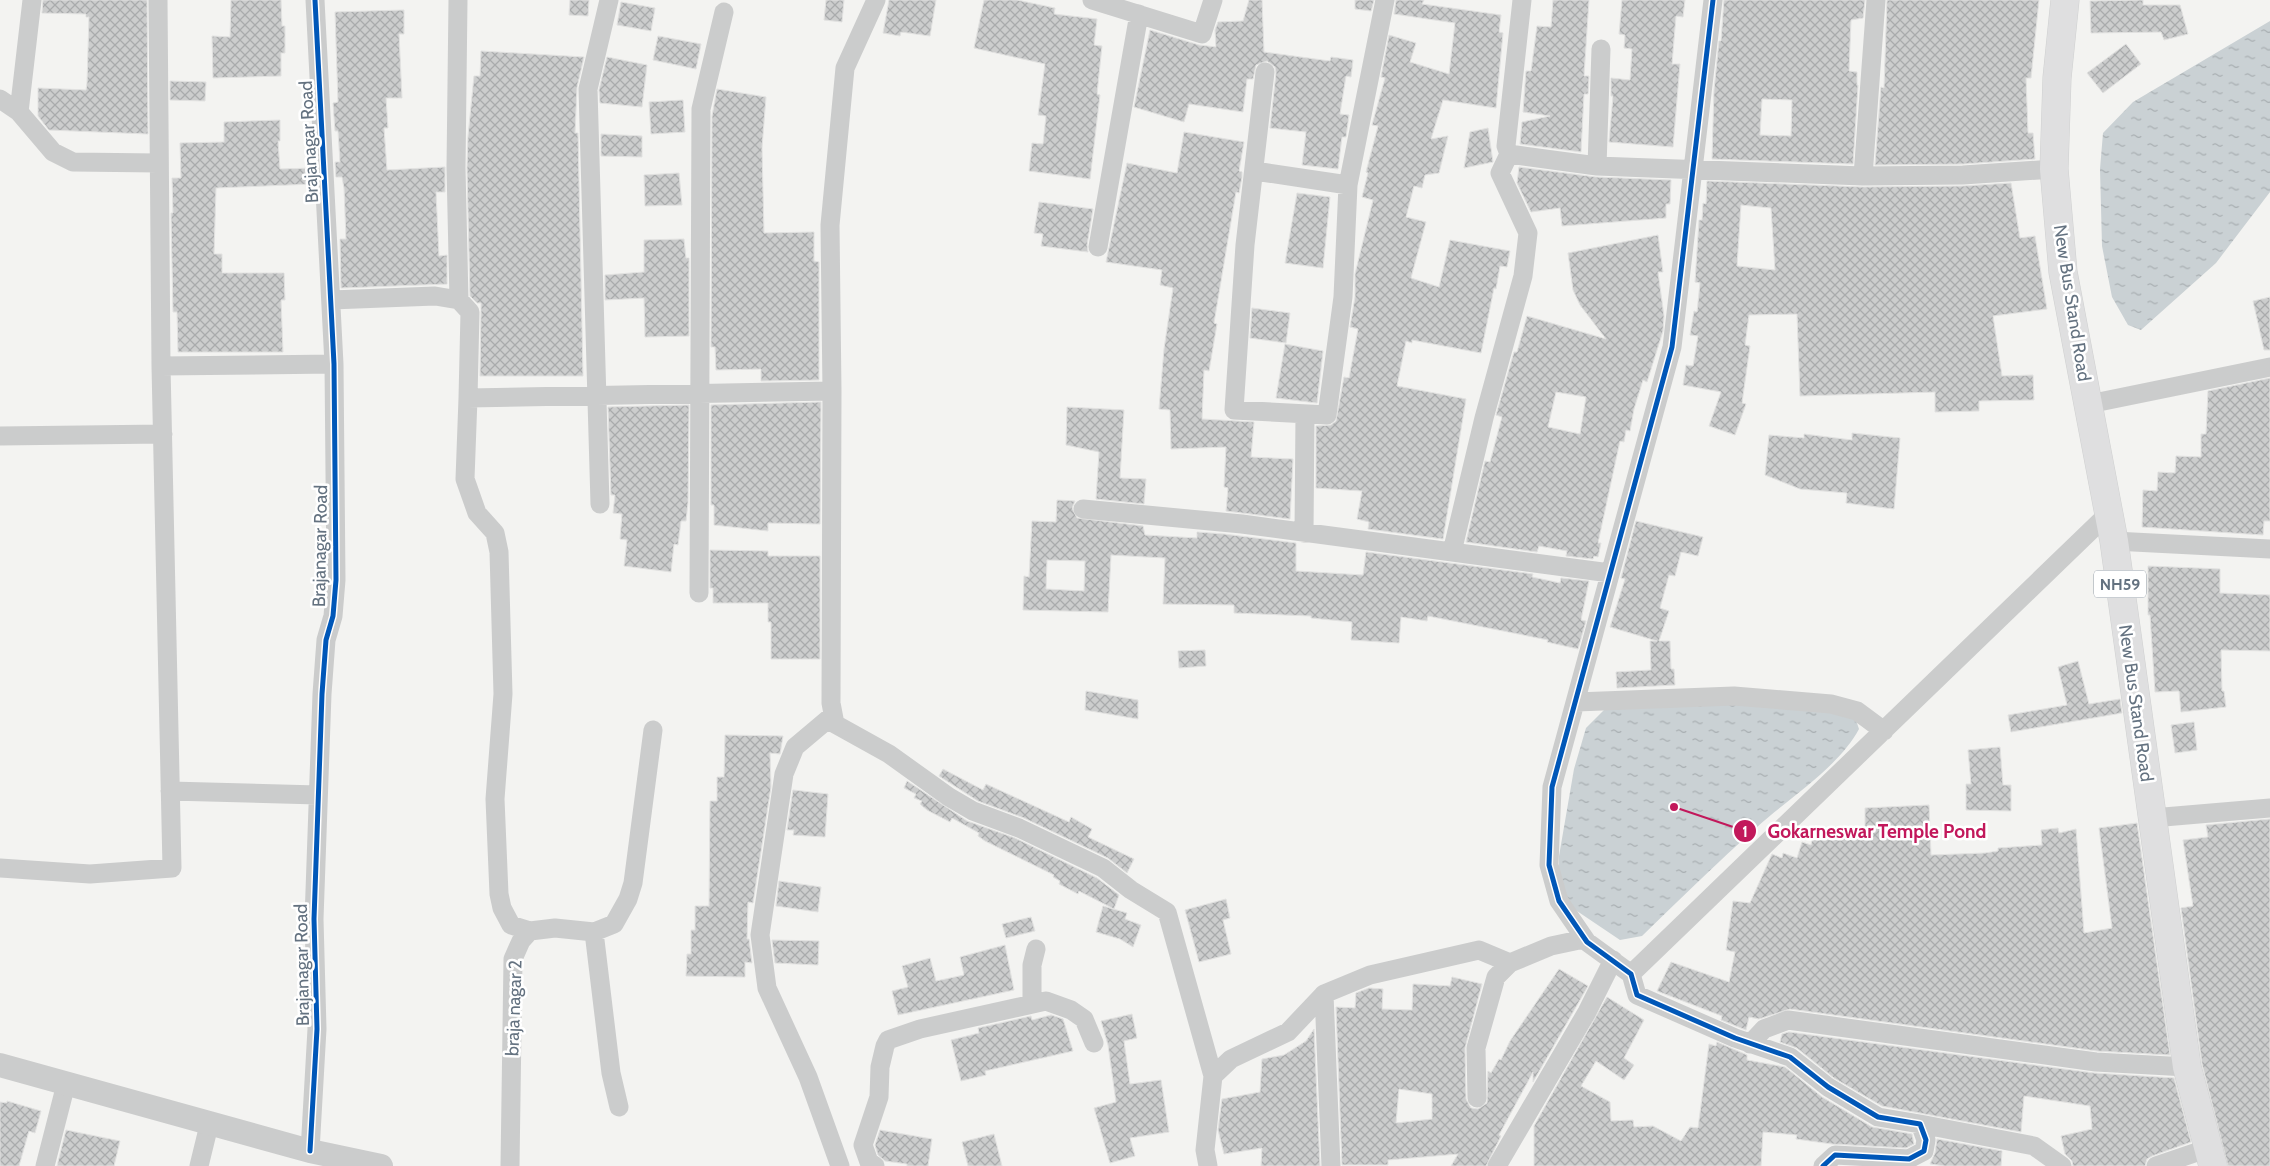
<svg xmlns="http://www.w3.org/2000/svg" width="2270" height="1166" viewBox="0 0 2270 1166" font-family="Cabin,sans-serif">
	<defs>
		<pattern id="water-ripples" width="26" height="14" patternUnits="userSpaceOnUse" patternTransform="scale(1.25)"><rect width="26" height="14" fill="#cad1d4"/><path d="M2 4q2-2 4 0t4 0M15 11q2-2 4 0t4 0" fill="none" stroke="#a8aeb1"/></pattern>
		<pattern id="building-cross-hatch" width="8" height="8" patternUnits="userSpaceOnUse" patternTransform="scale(1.25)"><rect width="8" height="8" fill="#cccdcd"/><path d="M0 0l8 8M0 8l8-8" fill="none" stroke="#a9abac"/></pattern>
	</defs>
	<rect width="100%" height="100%" fill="#f3f3f1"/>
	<path fill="url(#water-ripples)" d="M2270 21V192L2216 263 2141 330 2128 325 2112 297 2102 246 2100 169 2103 133 2133 102Z
		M1714 699 1837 711 1856 720 1859 729C1838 768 1789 798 1757 827 1718 862 1680 899 1642 936L1620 940 1571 907 1559 875V856L1574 769 1586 728 1605 709Z"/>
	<path fill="url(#building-cross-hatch)" stroke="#e2e2e1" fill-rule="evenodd" d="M43 0H147L148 134 49 130 38 116V88L86 90 87 83 89 17H86V14L42 13Z
		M231 0H281L282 26H285V53H281V76L213 78 212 36 230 37Z
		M570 0H589L588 16 569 15Z
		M826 0H844L842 22 824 20Z
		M889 0H936L930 36 901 32 900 36 883 33Z
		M984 0H1017L1055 8 1054 14 1097 19 1094 45 1102 46 1097 94 1100 95 1090 179 1029 171 1032 143 1043 144 1046 116 1038 115 1045 64 974 48Z
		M1249 0H1262L1264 52 1330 61 1331 57 1353 60 1351 77 1346 76 1340 114 1349 115 1346 137H1342L1338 169 1302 165 1306 132 1270 128 1276 73 1275 67 1267 61 1256 65 1253 79H1247L1243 112 1189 104 1184 122 1134 107 1150 30 1199 45 1216 47 1215 30 1218 22 1243 21Z
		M1355 0H1374L1371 11 1355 9Z
		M1396 0H1424L1422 4 1501 15 1499 32 1503 33 1496 108 1443 100 1431 139 1448 136 1439 173 1425 175 1422 188 1414 186 1406 217 1426 222 1411 278 1439 287 1450 240 1510 251 1507 267 1500 266 1496 289 1494 288 1481 353 1412 340V343L1406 341 1397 386 1466 399 1443 539 1368 529 1369 522 1357 519 1362 491 1316 488V426L1331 425 1336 421 1344 377 1349 378 1358 329 1350 327 1355 297V274L1373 200 1362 197 1368 173 1366 172 1378 126 1372 125 1385 78 1381 77 1389 35 1416 43 1410 62 1449 74 1455 23 1394 14Z
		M1553 0H1589L1584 76H1589L1588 94H1584L1581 152 1520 144 1522 122 1550 116 1523 112 1526 71H1531L1537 26 1551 27Z
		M1622 0H1685L1683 17 1676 16 1672 64H1680L1673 147 1609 142 1613 96H1611V78L1630 80 1632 49 1624 48 1625 35 1619 34Z
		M1724 0H1865L1863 18 1851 20 1849 71 1857 72V85H1858L1853 164 1712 159 1714 90 1719 41H1721ZM1762 99 1792 100 1791 136 1760 135Z
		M1887 0H2039L2031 78H2026L2028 133H2033L2035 159 1963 164 1875 165 1881 87 1884 88Z
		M2143 0V5H2180L2188 34 2164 40 2161 32 2091 33 2090 1Z
		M621 2 655 8 651 31 617 25Z
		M404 10V34H399L402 98H386L388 128H384L387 170 445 167V192H436L439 256 447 255V284L341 288 340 239H346L344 188 342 177H336L335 162H340L338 131H335L333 103 338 102 335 12Z
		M658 36 701 44 696 69 653 60Z
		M2126 44 2141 64 2103 93 2087 73Z
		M481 51 584 57 577 87 575 133H578L583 376H480L481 312V303H477L470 296 467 168 468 136 474 76H480Z
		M607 57 647 65 642 107 600 103 599 90Z
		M170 81 206 82 205 101 170 100Z
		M717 89 766 97 762 148 764 233 814 232V261L819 262V380L761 381V369L716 370 715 347H711L712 116Z
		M683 100 685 132 651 134 649 102Z
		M280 120V141H278L280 169 313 168V184L216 188 214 254H222V273H284L285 300H281L283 352H178L177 312H173L171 213H173L172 178H181L180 143 224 142V122Z
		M1488 128 1493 162 1464 168 1470 132Z
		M1184 132 1244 142 1239 171 1242 172V177L1239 193 1236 192 1214 323 1217 324 1209 371 1204 370 1202 419 1254 422 1251 457 1293 459 1290 519 1226 511 1228 488 1224 487 1226 447 1171 449 1170 410 1159 409 1164 349 1173 288 1160 285 1162 270 1106 262 1127 163 1177 173Z
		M601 134 642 136V157L601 156Z
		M1519 167 1596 177 1671 180 1670 204H1666V218L1562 226 1560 208 1531 212 1517 183Z
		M679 173 682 205 645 206 644 175Z
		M1707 181 1863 187 1963 186 2011 183 2020 238 2035 236 2047 309 1993 316 2002 376 2033 375 2034 400 1979 401V411L1935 412V392L1800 396 1797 314 1749 315 1745 345 1750 346 1742 403 1746 404 1735 435 1709 426 1721 392 1683 385 1686 365 1693 366 1698 336 1690 335 1694 311 1697 312 1700 283 1695 282 1699 220H1702L1703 203 1706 204ZM1741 205 1771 208 1775 270 1737 266Z
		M1297 193 1330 197 1323 268 1285 263Z
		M1039 202 1093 209 1087 245 1088 252 1041 246 1043 234 1034 233Z
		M1658 235 1663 272H1658L1664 316 1663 331 1647 382 1643 380 1634 409 1630 431 1626 430 1624 442 1620 441 1598 543H1601L1598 557 1594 556 1593 559 1566 556 1567 551 1539 546 1537 552 1466 542 1485 461 1490 462 1502 417 1496 415 1514 352H1517L1527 316 1606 339 1580 305 1573 290 1568 253ZM1556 392 1586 397 1580 434 1548 427Z
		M684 239 686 258H689V336L645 337 644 298 605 300V275L644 272V240Z
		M2270 297V350H2264L2253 301Z
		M1252 308 1290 313 1286 343 1250 338Z
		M1285 344 1323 351 1317 403 1276 398Z
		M2270 378V521H2264L2263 535 2142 527 2143 490 2157 491 2158 472 2175 473 2176 456 2201 457V434H2206L2208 391Z
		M821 402 820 524 768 523V531L714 525V505H711V405Z
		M689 405 688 503 686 521H681L678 545 674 544 671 572 624 566 627 540 620 539 622 514 613 513 615 495H611L608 407Z
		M1067 407 1124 410 1120 478 1146 479 1144 504 1096 499 1099 452 1066 445Z
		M1852 433 1900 438 1894 509 1846 503 1847 493 1800 489 1765 475 1769 435 1804 438V434L1852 440Z
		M1057 500 1075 501 1072 508 1077 518 1143 526 1145 535 1197 538V532L1224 534 1296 543V571L1363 575 1366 552 1533 574 1532 577 1560 583 1561 578 1589 581 1581 620 1586 621 1578 649 1547 642 1548 640 1428 616 1427 621 1401 617 1399 643 1351 640 1352 622 1311 618V616L1234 613V605L1163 604 1165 558 1111 555 1108 612 1023 610 1024 576 1029 577 1032 521 1056 522ZM1047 560 1085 561 1084 591 1046 589Z
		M1636 521 1703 537 1698 556 1681 552 1675 576 1669 575 1660 608 1669 611 1659 641H1670L1671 669H1674L1675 685 1617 688 1616 672 1651 670 1650 641H1657L1610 627 1625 579 1621 578Z
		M710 550 768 551V556H820V659H771V622H768V603H713V588H710Z
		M2148 566 2220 569V593L2270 595V651L2221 650 2222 691H2224L2226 707 2181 712 2179 691 2155 692 2150 615H2148Z
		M1205 650 1206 666 1179 668 1178 651Z
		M2078 661 2089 704 2120 699 2122 713 2011 732 2008 715 2067 705 2058 667Z
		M1086 691 1138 700V719L1085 710Z
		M2194 722 2197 750 2175 753 2171 725Z
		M725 735 783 736 780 754 770 753 771 787 753 903 748 902 747 939H749L752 963 745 962V977L686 976 687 954H691V930H695V906H709L710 801H717V777H724Z
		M2000 747 2003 785H2011V811L1966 810V784H1971L1968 750Z
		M943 769 983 790 986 784 1069 822 1071 817 1092 829 1088 837 1134 859 1127 873 1108 858 1024 818 978 801 939 776Z
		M907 781 967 821 1015 838 1097 878 1119 895 1114 909 1079 891 1078 894 1059 884 1060 881 1053 877 1054 875 985 841 978 836 979 833 952 818 950 822 927 810 920 804 922 801 914 798 916 794 904 788Z
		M793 790 828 794 825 837 793 835 794 830H787Z
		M1929 805 1931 855 1985 853 1998 851V848L2042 845 2041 830 2058 828 2059 833 2076 829 2084 933 2112 928 2099 828 2137 823 2170 1055 2097 1051 1790 1009 1759 1019 1749 1017 1746 1030 1721 1020 1722 1016 1657 991 1671 962 1729 982 1735 952 1726 950 1733 901 1750 903 1772 854 1782 858 1783 853 1797 858 1802 842 1811 845 1815 827 1865 835V808Z
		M2270 819V1166H2228L2202 1064 2181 908 2193 906 2183 840 2208 837 2206 825Z
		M779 881 821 887 818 912 776 906Z
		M1226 899 1230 918 1223 920 1231 954 1199 962 1185 910Z
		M1103 906 1127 913 1125 919 1141 925 1133 947 1120 939 1096 932Z
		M1031 917 1035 931 1006 938 1002 924Z
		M772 940 819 941 818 965 775 963Z
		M1005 945 1014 990 898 1015 892 991 908 987 902 966 930 958 936 981 964 975 960 957Z
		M1559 969 1588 986 1533 1082V1072L1499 1135 1501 1136 1486 1166H1451L1458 1154 1388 1160V1165H1342L1336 1007 1355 1008 1356 993 1369 988 1383 989 1382 1009 1412 1010 1413 984 1450 986 1452 977 1482 984 1465 1048 1466 1099 1471 1108 1478 1109 1487 1103 1488 1071 1491 1073 1499 1059 1501 1060 1510 1041ZM1399 1089 1432 1094V1119L1396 1123Z
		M1607 997 1644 1020 1624 1058 1634 1065 1624 1080 1596 1061 1581 1086 1610 1102 1611 1121 1633 1120 1634 1127 1653 1126 1681 1141 1690 1127 1698 1128 1709 1044 1716 1046 1717 1042 1747 1055V1060L1785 1067 1822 1097 1872 1127 1912 1134 1914 1144 1906 1148 1832 1144 1796 1139 1797 1135 1763 1132 1761 1166H1534V1126Z
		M1132 1014 1137 1038 1124 1041 1130 1084 1161 1080 1169 1132 1130 1138 1135 1156 1110 1163 1094 1108 1116 1102 1108 1045 1101 1021Z
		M1051 1015 1063 1019 1073 1051 985 1071 986 1075 961 1081 951 1040 979 1033 978 1028 1031 1016 1032 1020Z
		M1314 1029 1320 1166H1261L1262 1148 1224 1154 1218 1130 1222 1099 1260 1092 1262 1059 1284 1055 1306 1041Z
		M1789 1032 2094 1073 2174 1078 2191 1142 2152 1156 2147 1159 2145 1166H2073L2072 1161 2065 1154 2061 1136 2092 1129 2090 1106 2024 1096 2021 1132 1882 1106 1834 1078 1797 1048 1780 1042 1782 1034Z
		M7 1101 41 1111 35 1133 29 1131 19 1166H0V1102L7 1103Z
		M66 1130 120 1141 114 1166H57Z
		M880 1130 932 1139 928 1166H907V1164L885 1161 878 1155 875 1145Z
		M994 1134 1002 1166H968L962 1142Z
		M1937 1139 2002 1151 2001 1166H1945L1930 1164 1935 1153Z"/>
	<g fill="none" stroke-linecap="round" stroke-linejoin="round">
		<g stroke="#cfd0d0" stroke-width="29">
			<path id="trunk" d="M2065 0 2057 78 2054 169 2063 272 2114 541 2187 1067 2213 1166"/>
		</g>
		<path stroke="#cbcccc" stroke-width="19" d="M32 0 19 112 53 152 73 162 158 163
			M158 0 161 366 334 364
			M458 0 456 168 459 300
			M1092 0 1202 34 1213 0
			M1713 0 1672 347 1552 787 1549 865 1559 901 1587 942 1631 974 1637 995 1735 1038 1790 1057 1828 1087 1878 1117 1920 1124 1926 1140 1924 1151 1909 1159 1835 1155 1823 1166
			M1265 72 1245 245 1234 410 1327 415 1343 297 1348 185 1385 0
			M0 99 19 112
			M1509 154 1597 166 1863 176 1963 175 2054 169
			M1597 166 1601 49
			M1255 171 1348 185
			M1863 176 1876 0
			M1098 247 1139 14
			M331 300 435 296 459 300 470 312 468 398 832 391 830 225 845 68 876 0
			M832 391 831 703 835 724 889 754 949 797 973 811 1019 828 1103 868 1131 890 1167 912 1213 1076
			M468 398 465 479 477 513 495 533 499 552 503 694 495 799 499 894 502 908 511 925 530 931
			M2089 404 2270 367
			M0 436 163 434
			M600 504 588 89 609 0
			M1083 509 1242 524 1610 573
			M1304 533 1305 414
			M2114 541 2270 549
			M1452 552 1484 418 1523 276 1528 233 1500 173 1509 154 1506 146 1522 0
			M699 593 701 109 724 12
			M1576 702 1734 696 1831 704 1857 711 1884 731
			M833 715 795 747 784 774 760 935 767 988 808 1077 840 1166
			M170 791 318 795
			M2152 818 2270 808
			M0 868 90 874 172 868 161 366
			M594 932 611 1073 619 1107
			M1631 974 2109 513
			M1032 1004V965L1036 949
			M1750 1044 1764 1029 1788 1020 2096 1062 2187 1067
			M1477 1098 1476 1048 1496 977 1510 963 1551 946 1584 939
			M1920 1124 2034 1146 2062 1166
			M310 1151 317 1029 314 919 322 694 326 640 333 616 336 580 334 364 315 0
			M45 1166 66 1084
			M199 1166 209 1125
			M510 1166 513 959 521 941 530 931 555 928 594 932 614 924 628 899 633 883 653 730
			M875 1166 869 1162 863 1145 879 1097 880 1067 885 1046 888 1040 920 1029 1046 1001 1071 1010 1084 1019 1094 1043
			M1208 1166 1205 1150 1213 1076 1231 1059 1288 1032 1324 994
			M1331 1166 1324 994 1370 975 1479 950 1510 963
			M1497 1166 1587 1012 1613 960
			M2156 1166 2209 1148"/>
		<path stroke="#cbcccc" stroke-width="24" d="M0 1065 310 1151 381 1166"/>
		<use href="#trunk" stroke="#dfdfe0" stroke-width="28"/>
		<g stroke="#fff" stroke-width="8">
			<path id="cycleway" d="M1713 0 1672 347 1552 787 1549 865 1559 901 1587 942 1631 974 1637 995 1735 1038 1790 1057 1828 1087 1878 1117 1920 1124 1926 1140 1924 1151 1909 1159 1835 1155 1823 1166
				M310 1151 317 1029 314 919 322 694 326 640 333 616 336 580 334 364 315 0"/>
		</g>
		<use href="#cycleway" stroke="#0057b8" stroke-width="5"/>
	</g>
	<g text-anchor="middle" stroke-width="5" stroke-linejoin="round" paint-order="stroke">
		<rect fill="#fff" stroke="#929ca6" stroke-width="1" x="2094" y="570.5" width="52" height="27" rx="4"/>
		<g font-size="16" font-weight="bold" fill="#647280">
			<text x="2120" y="590">NH59</text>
		</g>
		<g font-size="18" fill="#647280" stroke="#fff">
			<text transform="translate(309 142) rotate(-93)" y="6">Brajanagar Road</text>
			<text transform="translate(2072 303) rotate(81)" y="6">New Bus Stand Road</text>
			<text transform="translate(320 546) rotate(-89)" y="6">Brajanagar Road</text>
			<text transform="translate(2136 703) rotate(82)" y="6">New Bus Stand Road</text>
			<text transform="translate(302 965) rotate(-91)" y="6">Brajanagar Road</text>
			<text transform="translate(514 1008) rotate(-88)" y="6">braja nagar 2</text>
		</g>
	</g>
	<path fill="none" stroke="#c2185b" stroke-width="2" d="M1674 807L1745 831"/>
	<g fill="#c2185b" stroke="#fff" stroke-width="2">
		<circle cx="1674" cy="807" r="5"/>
		<circle cx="1745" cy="831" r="12"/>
	</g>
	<g font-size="15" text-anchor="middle" font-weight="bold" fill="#fff">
		<text x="1745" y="837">1</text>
	</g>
	<g font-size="19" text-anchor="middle" font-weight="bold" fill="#c2185b" stroke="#fff" stroke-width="5" stroke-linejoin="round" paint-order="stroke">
		<text x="1877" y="838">Gokarneswar Temple Pond</text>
	</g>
</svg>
